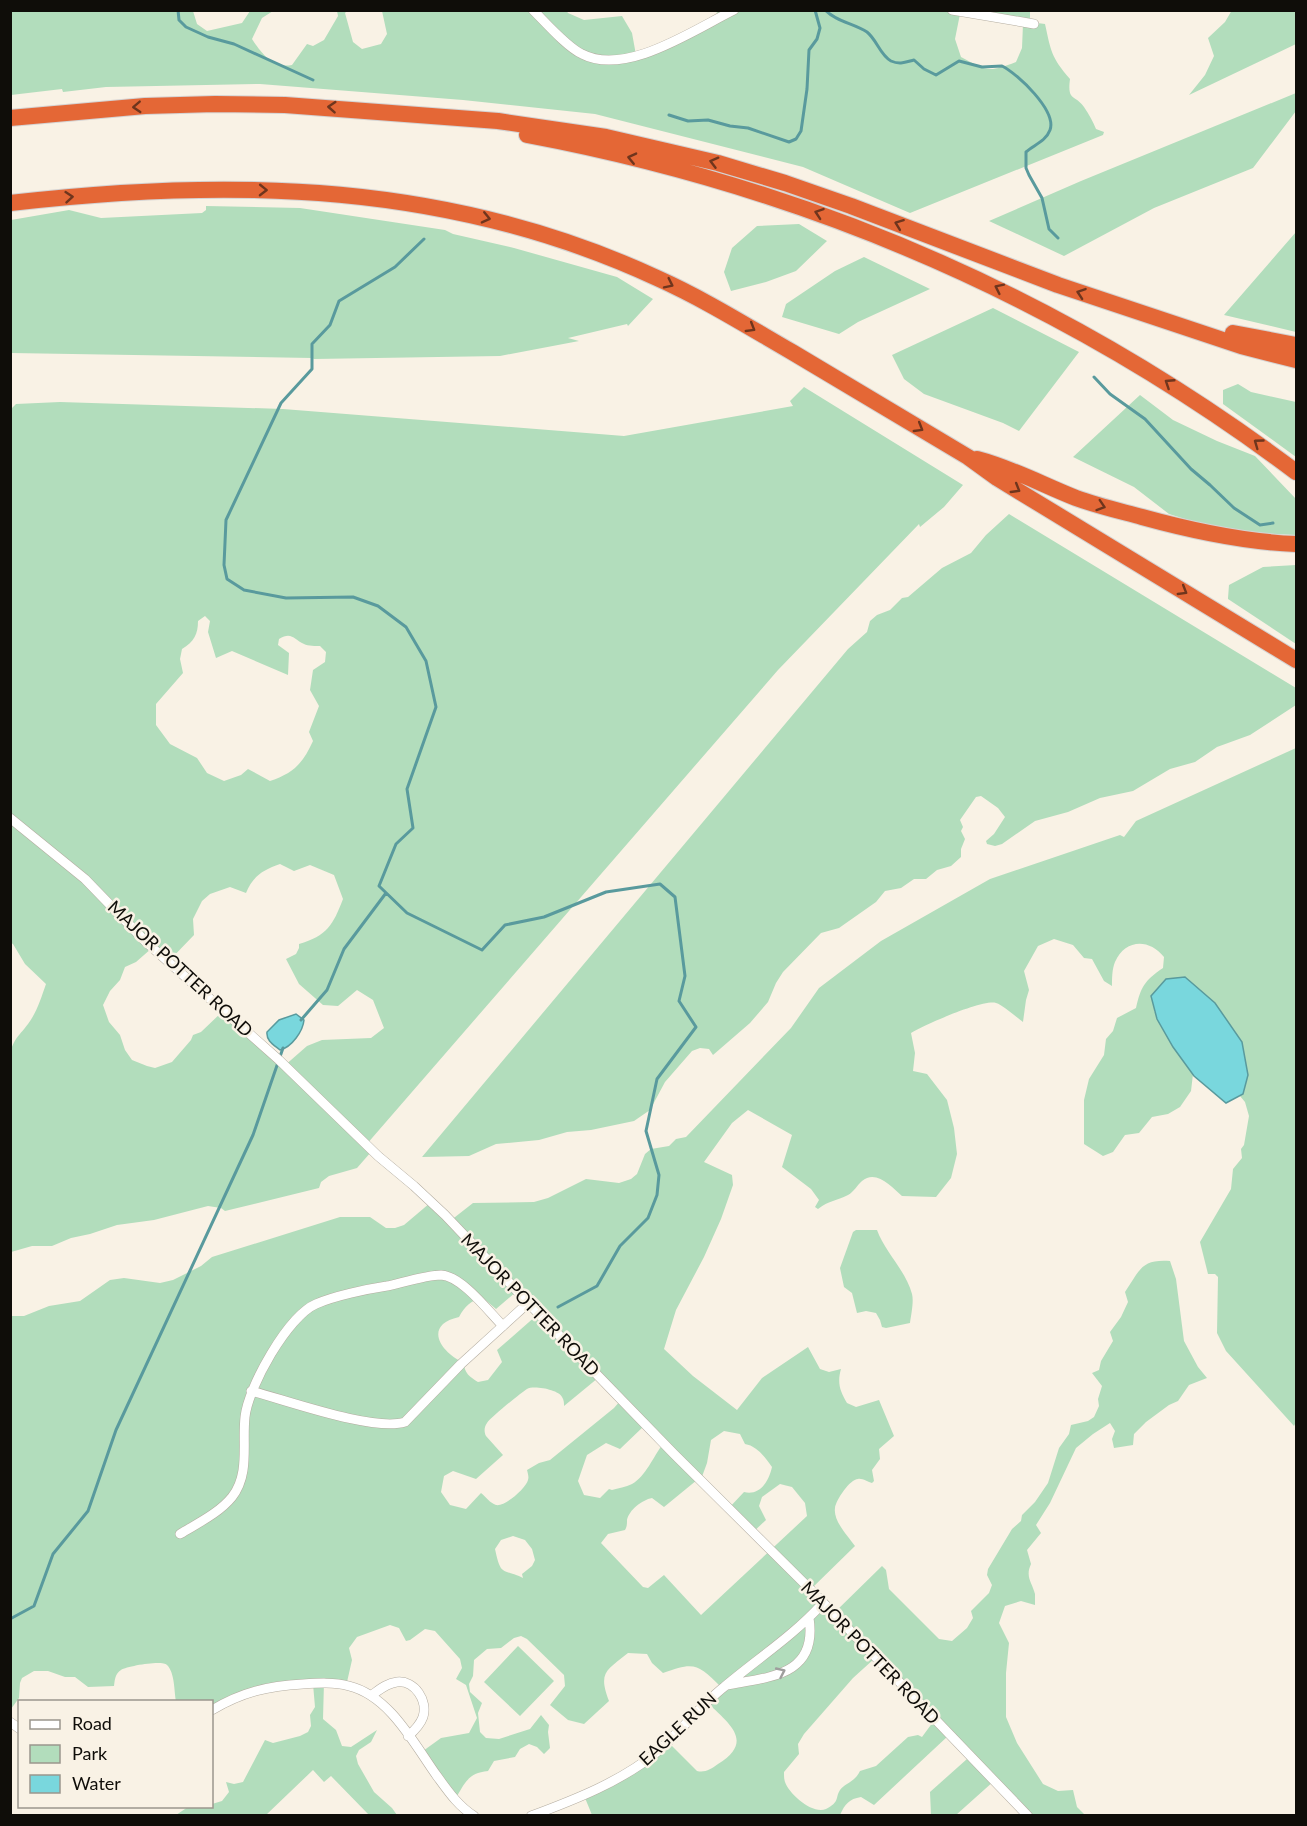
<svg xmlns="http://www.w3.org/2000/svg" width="1307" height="1826" viewBox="0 0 1307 1826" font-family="Lato,sans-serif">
	<rect width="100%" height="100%" fill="#f9f2e5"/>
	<path fill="#b2ddbc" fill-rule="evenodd" d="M566 10 568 13 584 20 622 16 632 33 636 55 719 17 716 11H1030V22L1045 24C1051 51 1051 57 1070 79 1067 102 1075 94 1084 107 1089 114 1093 122 1096 129L1104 132 1103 135 910 213 803 167 595 114 463 100 260 84 106 87 63 92 62 89 11 95 10 11H193L197 24 207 31 242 23 250 11H273L262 18 252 39C261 53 273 69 292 65L307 44 313 46 324 40 338 16 337 11H347L345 13 353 42 362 49 381 44 387 34 382 11ZM960 14 1023 24 1022 48 1016 62C988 73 987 71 961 57L955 39Z
		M1232 10 1296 11V44L1189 95 1205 75 1214 56 1208 38 1225 22Z
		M1296 93V111L1253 168 1154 208 1064 256 989 221 1081 181Z
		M206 206 300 208 445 230 453 234 514 248 617 277 653 299 628 326 627 324 568 338 579 341 500 356 314 359 312 358 11 353V220L69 210 101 218 202 213 206 210Z
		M799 224 827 241 796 271 766 282 731 291 724 272 732 248 757 226Z
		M1296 232V332L1224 315Z
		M864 257 930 289 858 322 839 334 782 317 786 304 835 271Z
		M993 308 1079 352 1019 431 1003 423 924 394 904 379 892 355Z
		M1238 384 1251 392 1296 402V457L1223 404V390Z
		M804 387 963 485 944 507 920 527 919 524 778 670 366 1145 371 1152 357 1168 329 1176 321 1182 319 1188 225 1211 221 1208 208 1206 154 1220 117 1225 90 1234 71 1238 52 1246H32L11 1252 10 1052C16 1036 19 1036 28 1024 37 1012 41 998 46 984L25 964 13 944 11 943 10 410 16 404 60 402 283 409 624 436 793 406 790 401ZM205 616 210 621 208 632 216 658 232 651 288 675 289 653 278 645 279 639C292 631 294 640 304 644 308 646 316 646 320 646L326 652 325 662 313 670 310 690 319 706 309 732 313 741C303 763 294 773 270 781L248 769 241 775 224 781 207 773 197 758 170 744 156 725V704L183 673 180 659 182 649C194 642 198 634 198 621ZM280 864 294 871 310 865 334 875 343 899C333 925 327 936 299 944V948L296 954 286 959 299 984 323 1005 338 1006 357 990 373 1000 384 1028 371 1038 322 1040 307 1046 283 1067 223 1011 201 1032 193 1035 191 1040 172 1062 155 1068 147 1066 132 1060 125 1050 120 1035 109 1022 103 1005 110 991 120 980 125 967 136 962 152 948 167 963 194 935 193 919 202 901 210 894 230 887 246 893C253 876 263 870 280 864Z
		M1140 395 1173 420 1217 441 1255 456 1296 499V535L1257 533 1198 523 1169 514 1134 487 1073 457Z
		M1009 514 1296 688V705L1250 735 1217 747 1195 762 1170 769 1133 791 1100 798 1068 812 1035 821 1002 844 995 846 987 844 986 841 994 834 1005 817 998 808 981 796 976 797 960 820 963 827 961 831 965 839 961 849V857L951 866 937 870 926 879H914L901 888 885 891 876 902 839 928 821 933 783 972 776 983 768 1002 750 1023 713 1055 709 1049 700 1048 692 1051 665 1082 650 1110 634 1121 591 1130 567 1132 539 1140 496 1144 469 1156 422 1157 848 649 867 632 870 621 877 615 890 610 902 598 908 597 942 568 971 553 986 535Z
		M1296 565V644L1228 599V598L1229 585 1263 567Z
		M1296 748V1422L1294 1426 1226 1351 1217 1333 1218 1277 1215 1274H1208L1200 1242 1231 1189 1233 1169 1242 1158 1241 1149 1244 1145 1249 1116 1245 1102 1158 998 1154 1011 1174 1031 1193 1074 1191 1091 1180 1107 1168 1114 1152 1117 1139 1133 1125 1135 1113 1152 1103 1156 1084 1144V1100L1089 1079 1104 1055 1106 1039 1113 1031 1117 1018 1136 1008C1141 987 1144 981 1163 968L1164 957C1149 938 1125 939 1115 962 1112 969 1112 979 1112 986L1104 981 1092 959 1084 958 1073 945 1054 939 1038 946 1024 971 1029 990 1026 1000 1023 1022C1016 1017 1003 1005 996 1003 983 999 924 1025 911 1033L915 1053 913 1071 927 1074 947 1100 954 1128 957 1154 951 1178 936 1197 902 1196C892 1187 876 1169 862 1181 857 1185 854 1192 848 1195 836 1201 830 1200 818 1209L815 1207 819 1200 811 1189 782 1167 792 1135 748 1110 732 1123 704 1162 732 1175 733 1185 721 1219 704 1257 676 1310 664 1349 693 1376 737 1410 762 1378 808 1347 820 1369 829 1372 841 1369C837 1383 840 1391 847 1403L856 1407 879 1400 894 1436 879 1449 880 1459 872 1470 874 1481 872 1483C868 1482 862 1478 858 1479 850 1479 836 1500 835 1508 833 1521 848 1536 855 1546L810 1590 833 1614 882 1566 886 1570 889 1589 939 1639 952 1641 967 1628 973 1618 971 1611 989 1593 992 1585 987 1575 988 1569 1012 1529 1021 1521 1022 1515 1035 1502 1048 1483 1059 1448 1069 1434 1071 1425 1088 1421 1094 1417 1099 1406 1098 1399 1102 1386 1092 1373 1099 1370 1101 1361 1113 1341 1110 1332 1121 1317 1128 1302 1125 1292C1140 1270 1141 1259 1170 1261L1176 1279 1184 1341 1198 1367 1207 1378 1189 1385 1178 1401 1169 1405 1146 1422 1134 1434 1133 1445 1114 1448 1112 1439 1115 1431 1110 1423 1093 1434 1076 1448 1050 1503 1036 1525 1041 1533 1027 1550 1031 1564C1025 1577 1032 1582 1035 1594 1035 1598 1035 1601 1035 1605L1021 1601 1005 1606 999 1623 1009 1643 1006 1673V1717L1017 1743 1043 1784 1058 1791 1073 1790 1077 1807 1085 1815H1027L994 1781 956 1815H931L930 1792 967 1759 948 1736 874 1805 861 1797C849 1799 845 1804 840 1815H592L583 1793 670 1744 697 1771C705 1773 711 1769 718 1764 755 1741 729 1724 708 1703L722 1688C698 1664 695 1661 663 1673L652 1663 647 1654 628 1653C606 1671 598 1672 609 1701L584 1724 568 1720 550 1705 565 1686 564 1675 527 1639 521 1636 514 1638 501 1648 487 1649 474 1660 473 1676 469 1684 470 1692 482 1703 478 1713 480 1732 486 1738 499 1739 530 1729 541 1715 549 1725 548 1732 550 1748 544 1754 537 1747 529 1744 520 1749 515 1757 494 1761 488 1771C469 1773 466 1781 457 1796L423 1751 441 1738 469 1733 477 1718 466 1685 456 1679 462 1668 460 1659 435 1631 425 1629 410 1640 406 1641 399 1628 390 1625 357 1637 349 1648 352 1660 347 1682H324L323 1719 336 1730 342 1746 351 1747 377 1730 371 1742 359 1750 356 1756 358 1764 374 1792 392 1808 397 1815H369L331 1776 324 1782 313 1770 266 1815H176L188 1807 212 1806V1804L222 1801 229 1792 226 1782 234 1784 243 1782 265 1740 273 1743 300 1736 308 1732 311 1726 310 1715 315 1707 313 1684 269 1686 212 1711V1702L176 1701C174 1691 175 1673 167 1665 162 1660 128 1666 121 1670 115 1674 115 1679 114 1686L88 1687 75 1677H65L48 1671H34L22 1678 20 1683 19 1698 11 1709V1316H24L49 1306 80 1301 110 1280 124 1278 160 1283 173 1280 201 1266 212 1257 340 1217H370L386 1228H395L404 1225 430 1203 450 1221 473 1203 534 1202 548 1198 586 1179 619 1183 631 1179 637 1174 645 1154 651 1149 669 1146 676 1139 686 1137 791 1028 819 988 881 941 990 879 1120 835 1124 837 1136 821ZM516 1292 537 1315 497 1350 502 1362 488 1380 478 1382C470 1377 464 1373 464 1363 440 1352 423 1325 459 1317 465 1306 471 1300 483 1298L496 1309ZM598 1378 620 1401 614 1408 550 1460 539 1463 527 1470C528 1474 529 1477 528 1480 526 1488 505 1507 496 1505 490 1503 486 1497 481 1493L466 1509 450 1505 441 1492 444 1476 453 1471 476 1479 503 1455 486 1436C484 1432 484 1427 487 1423 491 1417 522 1392 527 1389 534 1385 559 1390 562 1397 564 1400 564 1403 564 1406ZM644 1426 663 1444C653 1457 646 1476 632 1484 626 1487 618 1488 612 1490L609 1489 600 1498 584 1495 578 1481 587 1455 606 1443 620 1449ZM724 1431 740 1434 745 1444C757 1446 765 1457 772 1467 769 1481 760 1496 744 1492L728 1509 752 1533 766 1520 759 1506 762 1497 780 1484 792 1487 805 1503 807 1516 701 1615 664 1575 648 1588 643 1587 601 1543 608 1534 625 1530C627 1527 627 1524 627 1520 629 1510 642 1500 652 1498L664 1507 697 1480 700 1482 707 1463 711 1440ZM513 1536 525 1540 532 1549 535 1560 532 1566 522 1574 523 1578C502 1568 501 1577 495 1549L501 1540ZM874 1659 933 1722 922 1737 918 1735 908 1737 876 1766 860 1771C855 1782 845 1783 840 1790 835 1798 840 1802 826 1809 813 1815 789 1794 785 1782 784 1779 784 1776 784 1772L799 1754 798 1744 804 1734 853 1678Z
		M856 1230H877C885 1252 906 1271 912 1294 914 1302 911 1315 910 1323L886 1328 882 1327 880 1320 876 1313 866 1311 857 1313 852 1293 844 1287 840 1268 853 1232Z
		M518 1646 554 1681 520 1716 484 1682Z"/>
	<path fill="#79d7dd" stroke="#599a9d" stroke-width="1.5" d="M1185 977 1215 1003 1242 1042 1248 1075 1243 1094 1226 1103 1194 1076 1173 1047 1157 1019 1151 996 1166 979Z
		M296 1014 304 1020C303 1031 292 1047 280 1050 274 1045 266 1041 267 1032L279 1020Z"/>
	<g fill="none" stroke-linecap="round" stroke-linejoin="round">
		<path stroke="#599a9d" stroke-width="3" d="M178 10 179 20 186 27 208 37 234 44 313 80
			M825 10C837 22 853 23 867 32 877 40 880 55 891 61 900 65 906 62 914 60L924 69 936 75 959 61 982 67 1002 66C1018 74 1057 111 1050 130 1046 141 1034 145 1026 152V168L1029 175 1042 198 1049 229 1058 238
			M669 115 688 121 708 120 730 126 748 128 789 142 796 139 801 131 807 89 809 50 817 39 820 28 815 10
			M424 239 395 267 339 301 330 325 312 344V369L281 403 226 520 224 565 227 579 244 590 286 598 353 597 378 606 406 627 426 661 436 707 407 789 413 828 396 844 379 886 407 913 482 950 505 925 544 917 606 892 660 884 675 897 685 976 679 1001 696 1027 657 1079 646 1131 659 1175 657 1195 648 1218 620 1246 597 1286 558 1307
			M1094 377 1110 394 1145 419 1191 469 1210 485 1234 508 1260 525 1273 523
			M301 1020 327 990 344 949 386 893
			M10 1619 34 1606 53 1554 88 1511 116 1430 253 1135 283 1048"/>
		<g stroke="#b4ada1" stroke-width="10">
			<path id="street" d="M533 10C546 23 567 47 582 54 626 77 695 29 734 10
				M952 10 1034 24
				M10 818 85 879 146 942 279 1060 378 1156 414 1186 445 1215 576 1353 674 1454 813 1592 1028 1816
				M251 1391C286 1400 374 1432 405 1422L461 1364 528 1303
				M180 1534C198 1523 219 1513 232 1497 250 1474 242 1444 245 1417 248 1387 288 1316 316 1304 334 1296 367 1289 387 1286 401 1283 427 1275 441 1275 462 1276 489 1312 503 1326
				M727 1685C769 1677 818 1676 809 1618
				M372 1695C379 1690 387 1683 397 1682 415 1680 428 1701 423 1717 420 1725 414 1731 408 1736
				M212 1710C242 1692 268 1686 303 1684 318 1683 334 1682 349 1686 390 1696 414 1744 437 1776 448 1791 458 1806 474 1816
				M10 1722 20 1729
				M531 1816C574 1800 623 1781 658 1751 681 1731 700 1706 724 1687 757 1659 793 1636 822 1604"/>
		</g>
		<g stroke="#d4d3d3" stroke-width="18">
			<path id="highway" d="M10 118 145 106 215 104 285 105 498 121 606 137 718 163 785 183 851 206 1058 285 1241 346 1296 360
				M527 135C810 188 1066 299 1296 472
				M10 203C234 177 450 182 657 278 704 299 747 326 792 352 850 387 909 422 968 457L997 478 1296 660
				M1233 333 1296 345
				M977 459C1012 468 1043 485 1076 498 1098 506 1120 511 1142 517 1193 531 1244 542 1296 544"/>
		</g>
		<use href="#street" stroke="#fff" stroke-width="9"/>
		<use href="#highway" stroke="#e46736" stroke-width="16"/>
	</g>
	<defs><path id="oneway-chevron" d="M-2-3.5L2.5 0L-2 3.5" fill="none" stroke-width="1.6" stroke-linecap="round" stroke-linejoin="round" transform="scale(1.5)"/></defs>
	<g stroke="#6f351d">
		<use href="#oneway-chevron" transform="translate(137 107) rotate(177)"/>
		<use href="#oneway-chevron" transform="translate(332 107) rotate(-176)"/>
		<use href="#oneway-chevron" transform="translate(632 158) rotate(-167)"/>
		<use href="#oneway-chevron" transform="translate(714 162) rotate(-165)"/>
		<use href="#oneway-chevron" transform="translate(263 190) rotate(1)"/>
		<use href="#oneway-chevron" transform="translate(69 197) rotate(-5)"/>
		<use href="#oneway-chevron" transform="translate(819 213) rotate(-161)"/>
		<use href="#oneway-chevron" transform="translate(486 218) rotate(13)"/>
		<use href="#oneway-chevron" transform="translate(899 224) rotate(-159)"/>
		<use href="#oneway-chevron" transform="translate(669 284) rotate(26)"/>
		<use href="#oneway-chevron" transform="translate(999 288) rotate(-154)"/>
		<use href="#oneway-chevron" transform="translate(1081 293) rotate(-161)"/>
		<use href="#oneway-chevron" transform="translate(751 328) rotate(31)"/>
		<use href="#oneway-chevron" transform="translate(1169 383) rotate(-147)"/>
		<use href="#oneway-chevron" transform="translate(919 428) rotate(31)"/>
		<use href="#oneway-chevron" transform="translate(1258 443) rotate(-144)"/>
		<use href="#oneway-chevron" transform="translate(1016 489) rotate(31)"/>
		<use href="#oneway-chevron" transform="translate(1101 506) rotate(18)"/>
		<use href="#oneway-chevron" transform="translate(1183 591) rotate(31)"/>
	</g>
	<use stroke="#9f9e9d" href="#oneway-chevron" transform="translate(781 1672) rotate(-25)"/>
	<g text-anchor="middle" stroke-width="5" stroke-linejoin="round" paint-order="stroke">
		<g font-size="18" fill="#0f0d09" stroke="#f9f2e5">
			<text transform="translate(180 969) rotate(43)" y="6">MAJOR POTTER ROAD</text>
			<text transform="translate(530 1305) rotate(46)" y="6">MAJOR POTTER ROAD</text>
			<text transform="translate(870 1653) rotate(46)" y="6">MAJOR POTTER ROAD</text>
			<text transform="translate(678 1729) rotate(-43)" y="6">EAGLE RUN</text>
		</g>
	</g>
	<rect width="1307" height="1826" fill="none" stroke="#0f0d09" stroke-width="24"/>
	<rect x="18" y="1700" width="195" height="108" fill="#f9f2e5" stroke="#9b968d" stroke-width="1.5"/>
	<rect x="30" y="1720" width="30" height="9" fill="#ffffff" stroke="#9b968d" stroke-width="1.5"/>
	<text x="72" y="1730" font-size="18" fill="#0f0d09">Road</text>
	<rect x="30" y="1745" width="30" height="18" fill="#b2ddbc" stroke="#9b968d" stroke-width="1.5"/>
	<text x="72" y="1760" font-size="18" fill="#0f0d09">Park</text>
	<rect x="30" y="1775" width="30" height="18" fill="#79d7dd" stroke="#9b968d" stroke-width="1.5"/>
	<text x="72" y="1790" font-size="18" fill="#0f0d09">Water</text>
</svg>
